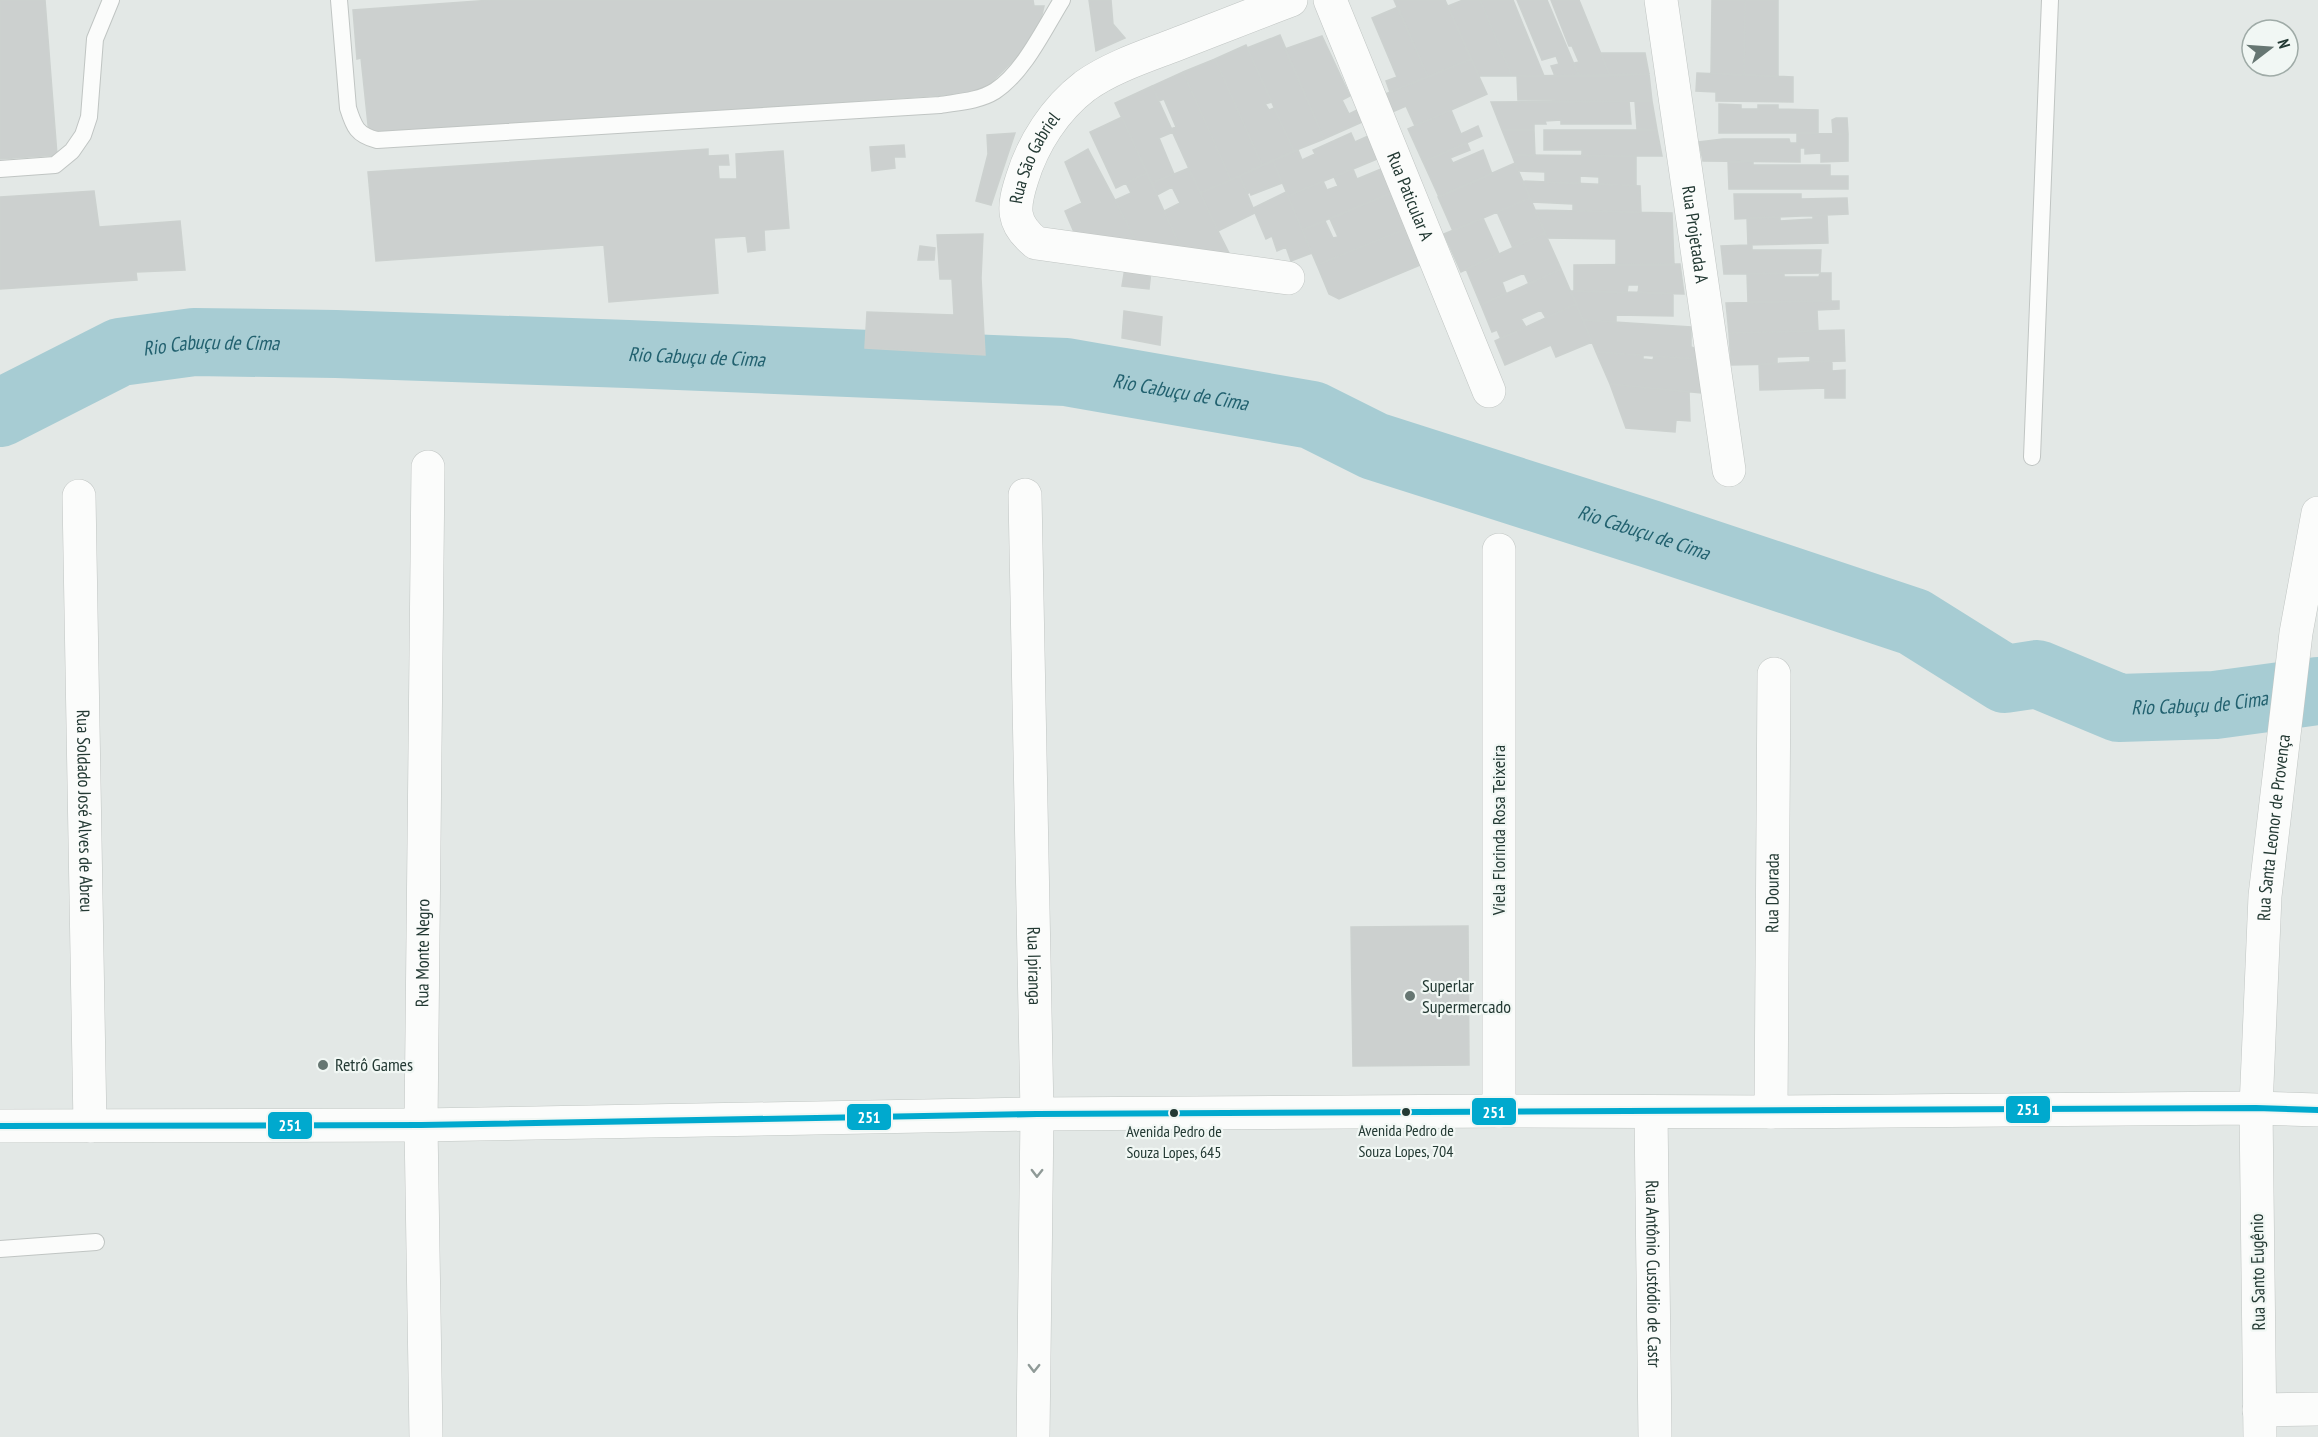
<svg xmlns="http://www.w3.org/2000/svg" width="2318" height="1437" viewBox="0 0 2318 1437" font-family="'PT Sans Narrow',sans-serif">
	<rect width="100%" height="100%" fill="#e3e8e6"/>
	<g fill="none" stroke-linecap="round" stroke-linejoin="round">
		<path stroke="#a7ccd3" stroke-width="68" id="s1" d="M0 413 120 352 194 342 336 344 628 354 1066 372 1312 415 1374 446 1650 534 1914 622 2005 679 2037 674 2119 708 2215 705 2318 691"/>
	</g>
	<path fill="#ccd0cf" stroke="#ccd1cf" stroke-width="1.5" d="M0 0H45L57 155 0 159Z
		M492 0H1033L1034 6H1044L1040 23 1020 54 989 85 973 93 369 134 361 58 357 59 353 10Z
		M1089 0H1111L1113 24 1125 38 1096 51Z
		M1394 0H1445L1471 59 1428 77Z
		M1463 0H1480L1512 76H1479L1448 6Z
		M1480 0H1513L1544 76H1512Z
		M1517 0H1547L1579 76H1555L1551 66 1559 64 1556 56 1542 60Z
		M1551 0H1579L1610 76H1579L1574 63 1579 62 1572 46H1569Z
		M1712 0H1745L1744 75 1711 73Z
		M1745 0H1778V77L1744 75Z
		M1398 7 1428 77 1390 92 1386 81 1397 77 1372 18Z
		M1280 35 1324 139 1294 151 1247 48Z
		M1322 36 1350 96 1342 100 1349 114 1357 110 1362 122 1324 139 1285 49Z
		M1246 45 1272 102 1265 104 1269 110 1274 108 1294 151 1262 165 1215 59Z
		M1601 53H1645L1649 74 1610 76Z
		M1215 59 1262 165 1231 180 1183 72Z
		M1471 59 1487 94 1415 126 1406 106 1390 113 1383 95Z
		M1183 72 1231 180 1200 193 1171 129 1176 127 1164 99 1159 101 1152 86Z
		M1697 73 1793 77V102L1716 101V92L1696 91Z
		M1649 74 1652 101 1553 102 1554 100H1518L1517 76Z
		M1152 86 1173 132 1159 138 1174 174 1152 183 1115 103Z
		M1629 101 1631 124H1561V120L1545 121 1546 124H1534V130H1502L1491 102Z
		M1635 101H1652L1657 130 1637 129Z
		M1719 104 1741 105V109H1758V105H1778V109L1818 110V133H1719Z
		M1451 110 1461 134 1478 126 1482 136 1423 162 1408 129Z
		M1122 117 1147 173 1116 188 1090 132Z
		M1836 118H1847L1848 134H1833L1832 120Z
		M1502 130H1534L1535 156 1512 155Z
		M1544 130H1657L1662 156H1582V150H1544Z
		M1015 133 991 205 976 201 988 154 987 135Z
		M1351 133 1355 142 1368 136 1377 159 1288 196 1273 161 1298 150 1302 160 1315 154 1313 150Z
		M1797 133 1848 134V161L1821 162V153L1805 154V148H1800V162L1703 161 1699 142 1723 139H1789L1790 143H1797Z
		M1467 143 1470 150 1450 158 1453 163 1483 150 1492 174 1439 197 1423 162Z
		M904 145 905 157H894L895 168 872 171 870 147Z
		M708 149V156L728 155 729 165H718L719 179H737L736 154 783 151 789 228 764 230 765 250 748 252 746 236 714 238 718 293 609 302 604 245 376 261 368 172Z
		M1088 149 1115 200 1136 241 1074 232 1065 211 1082 203 1065 162Z
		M1512 155 1636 156V186L1599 184V177L1580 176V184L1545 182V172L1518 171Z
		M1273 161 1282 183 1251 195 1250 192 1247 194 1240 176Z
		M1728 161 1753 162V165H1830V176H1848V189H1729Z
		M1515 163 1530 198 1453 231 1438 197Z
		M1189 168 1218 231 1231 257 1181 248 1164 211 1180 203 1172 187 1157 195 1152 183Z
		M1353 169 1357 179 1381 169 1391 193 1302 230 1288 196 1323 181 1327 190 1338 186 1334 177Z
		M1147 173 1164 211 1181 248 1136 241 1115 200 1131 193 1126 183Z
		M1240 176 1255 213 1218 231 1200 193Z
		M1523 181 1640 186 1641 212 1573 211V204L1532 202Z
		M94 191 99 227 180 221 185 270 136 272 137 280 0 289V197Z
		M1286 192 1312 253 1291 261 1286 247 1277 251 1272 236 1266 239 1253 208Z
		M1391 193 1405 229 1317 265 1302 230 1325 221 1333 238 1338 237 1330 219Z
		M1734 194H1801V199L1847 198 1848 214 1735 219Z
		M1530 198 1545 233 1513 248 1497 212Z
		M1535 210 1672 213 1674 265H1616V239L1547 238Z
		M1827 215 1828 243 1748 245 1747 218 1780 217V221L1813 219V216Z
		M1483 218 1499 254 1461 272 1444 234Z
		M1405 229 1420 265 1339 299 1329 294 1317 265Z
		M1545 233 1561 269 1529 284 1524 273 1502 282 1506 293 1481 305 1466 269Z
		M983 234 981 278 985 355 865 348 867 312 954 315 952 279H940L937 235Z
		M1748 245H1752V250H1821L1820 273 1724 274 1721 246Z
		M920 246 935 248 934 260H918Z
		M1680 264 1684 294 1638 293 1639 285H1628L1627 293 1574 291V265Z
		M1125 268 1151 271 1149 289 1122 286Z
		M1561 269 1576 304 1546 318 1541 310 1521 319 1526 327 1501 339 1497 330 1492 332 1481 305Z
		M1784 273V277H1819L1820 273H1831V301L1748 302 1747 274Z
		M1571 291 1673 293V316L1616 315V322L1583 320Z
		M1839 301V309L1817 310 1818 331 1729 333 1726 303Z
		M1576 304 1592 342 1556 357 1551 345 1505 365 1495 341Z
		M1124 311 1162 317 1160 345 1122 338Z
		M1583 320 1691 327V347L1695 348 1697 359 1596 352Z
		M1844 330 1845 361 1810 362V356L1777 357V364L1731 365 1729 333Z
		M1596 352 1643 355V359L1653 360 1654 356 1697 359 1701 393 1610 384Z
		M1832 361V371L1845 370V398H1825V388L1760 390 1759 364Z
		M1610 384 1689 392 1690 421 1676 420 1675 432 1626 428Z
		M1468 926 1469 1065 1353 1066 1351 927Z"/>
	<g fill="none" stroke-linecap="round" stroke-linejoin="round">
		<g stroke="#c0c5c3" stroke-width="18">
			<path id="service" d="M339 0 348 108C354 127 357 135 377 140L940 105C958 102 979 101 995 91 1024 72 1044 29 1062 0
				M0 169 55 165 72 151 83 135 89 117 95 39 111 0
				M2032 457 2050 0
				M0 1249 96 1242"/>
		</g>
		<g stroke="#c0c5c3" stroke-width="34">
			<g id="minor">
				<path id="s2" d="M1330 0 1489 391"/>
				<path id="s3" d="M1661 0 1729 470"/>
				<path id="s4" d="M1288 278 1036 243C1011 223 1013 207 1022 179 1033 143 1055 109 1085 86 1110 68 1143 57 1172 46 1211 31 1251 15 1291 0"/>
				<path id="s5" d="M1025 495 1037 1114 1033 1437"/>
				<path id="s6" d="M79 496 90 1126"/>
				<path d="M1499 1111V550"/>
				<path id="s7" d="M1651 1112 1655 1437"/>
				<path id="s8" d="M1771 1112 1774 674"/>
				<path d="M2259 1410 2318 1409"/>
				<path id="s9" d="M426 1437 421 1125 428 467"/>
				<path id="s10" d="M2260 1437 2256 1108 2265 896 2296 633 2318 513"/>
			</g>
		</g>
		<g stroke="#c0c6c3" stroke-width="34">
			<path id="secondary" d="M0 1126 421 1125 1037 1114 1499 1111 1771 1112 2256 1108 2318 1110"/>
		</g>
		<use href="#service" stroke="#fbfcfb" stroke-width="16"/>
		<use href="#minor" stroke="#fbfcfb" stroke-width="33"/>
		<use href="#secondary" stroke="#fbfcfb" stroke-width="33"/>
		<g stroke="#f1f7f4" stroke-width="10">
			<path id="bus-1" d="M0 1126 421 1125 1037 1114 2256 1108 2318 1110"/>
		</g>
		<use href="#bus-1" stroke="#00a9ce" stroke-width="6"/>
	</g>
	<defs><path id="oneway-chevron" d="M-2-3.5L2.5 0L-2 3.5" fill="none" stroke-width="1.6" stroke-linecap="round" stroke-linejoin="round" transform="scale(1.5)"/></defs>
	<g stroke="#8f9a97">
		<use href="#oneway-chevron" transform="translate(1037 1173) rotate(91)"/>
		<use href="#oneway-chevron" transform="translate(1034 1368) rotate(91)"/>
	</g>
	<g fill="#667672" stroke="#f1f7f4" stroke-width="2">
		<circle cx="1410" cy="996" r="6"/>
		<circle cx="323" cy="1065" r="6"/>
	</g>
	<g fill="#233933" stroke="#f1f7f4" stroke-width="2">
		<circle cx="1406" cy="1112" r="5"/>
		<circle cx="1174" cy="1113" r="5"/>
	</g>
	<g text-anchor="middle" stroke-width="4.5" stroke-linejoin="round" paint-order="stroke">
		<g font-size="16" fill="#233933" stroke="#f1f7f4">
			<text x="1406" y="1136">Avenida Pedro de<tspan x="1406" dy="21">Souza Lopes, 704</tspan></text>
			<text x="1174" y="1137">Avenida Pedro de<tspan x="1174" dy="21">Souza Lopes, 645</tspan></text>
		</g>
		<g font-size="18" fill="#233933" stroke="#f1f7f4">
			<text dy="6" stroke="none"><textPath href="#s4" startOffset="350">Rua São Gabriel</textPath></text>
			<text dy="6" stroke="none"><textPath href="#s2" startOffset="212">Rua Paticular A</textPath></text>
			<text dy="6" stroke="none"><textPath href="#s3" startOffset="237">Rua Projetada A</textPath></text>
			<text dy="6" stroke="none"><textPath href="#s6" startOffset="315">Rua Soldado José Alves de Abreu</textPath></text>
			<text dy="6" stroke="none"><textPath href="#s10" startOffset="610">Rua Santa Leonor de Provença</textPath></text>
			<text transform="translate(1499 830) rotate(-90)" y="6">Viela Florinda Rosa Teixeira</text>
			<text dy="6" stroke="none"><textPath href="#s8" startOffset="219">Rua Dourada</textPath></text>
			<text dy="6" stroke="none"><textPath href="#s9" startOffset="484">Rua Monte Negro</textPath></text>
			<text dy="6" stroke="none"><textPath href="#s5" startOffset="471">Rua Ipiranga</textPath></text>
			<text transform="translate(2258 1272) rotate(-91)" y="6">Rua Santo Eugênio</text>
			<text dy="6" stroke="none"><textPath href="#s7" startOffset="162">Rua Antônio Custódio de Castr</textPath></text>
		</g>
		<g font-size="18" fill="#233933" stroke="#f1f7f4" text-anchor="start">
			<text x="1422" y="992">Superlar<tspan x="1422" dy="21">Supermercado</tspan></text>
			<text x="335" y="1071">Retrô Games</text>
		</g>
		<g font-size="20" font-style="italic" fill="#22616f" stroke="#f1f7f4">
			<text dy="7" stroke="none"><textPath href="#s1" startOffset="226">Rio Cabuçu de Cima</textPath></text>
			<text dy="7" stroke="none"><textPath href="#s1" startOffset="712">Rio Cabuçu de Cima</textPath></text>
			<text dy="7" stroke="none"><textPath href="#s1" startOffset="1198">Rio Cabuçu de Cima</textPath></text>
			<text dy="7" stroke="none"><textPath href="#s1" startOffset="1684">Rio Cabuçu de Cima</textPath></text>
			<text dy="7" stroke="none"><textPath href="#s1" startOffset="2278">Rio Cabuçu de Cima</textPath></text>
		</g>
	</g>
	<g stroke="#f1f7f4" stroke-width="2">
		<rect x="2005" y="1095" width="46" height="29" rx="6" fill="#00a9ce"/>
		<rect x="1471" y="1097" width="46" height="29" rx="6" fill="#00a9ce"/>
		<rect x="846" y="1103" width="46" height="28" rx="6" fill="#00a9ce"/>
		<rect x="267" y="1111" width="46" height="29" rx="6" fill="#00a9ce"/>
	</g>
	<g font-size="16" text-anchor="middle" font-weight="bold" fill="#fff">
		<text x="2028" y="1115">251</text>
		<text x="1494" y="1118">251</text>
		<text x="869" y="1123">251</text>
		<text x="290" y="1131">251</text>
	</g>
	<g transform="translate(2270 48) rotate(73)"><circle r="28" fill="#f1f7f4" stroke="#9faba7" stroke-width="1.5"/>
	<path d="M0-4.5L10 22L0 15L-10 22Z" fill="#667672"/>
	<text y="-9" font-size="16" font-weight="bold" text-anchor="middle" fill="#233933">N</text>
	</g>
</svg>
